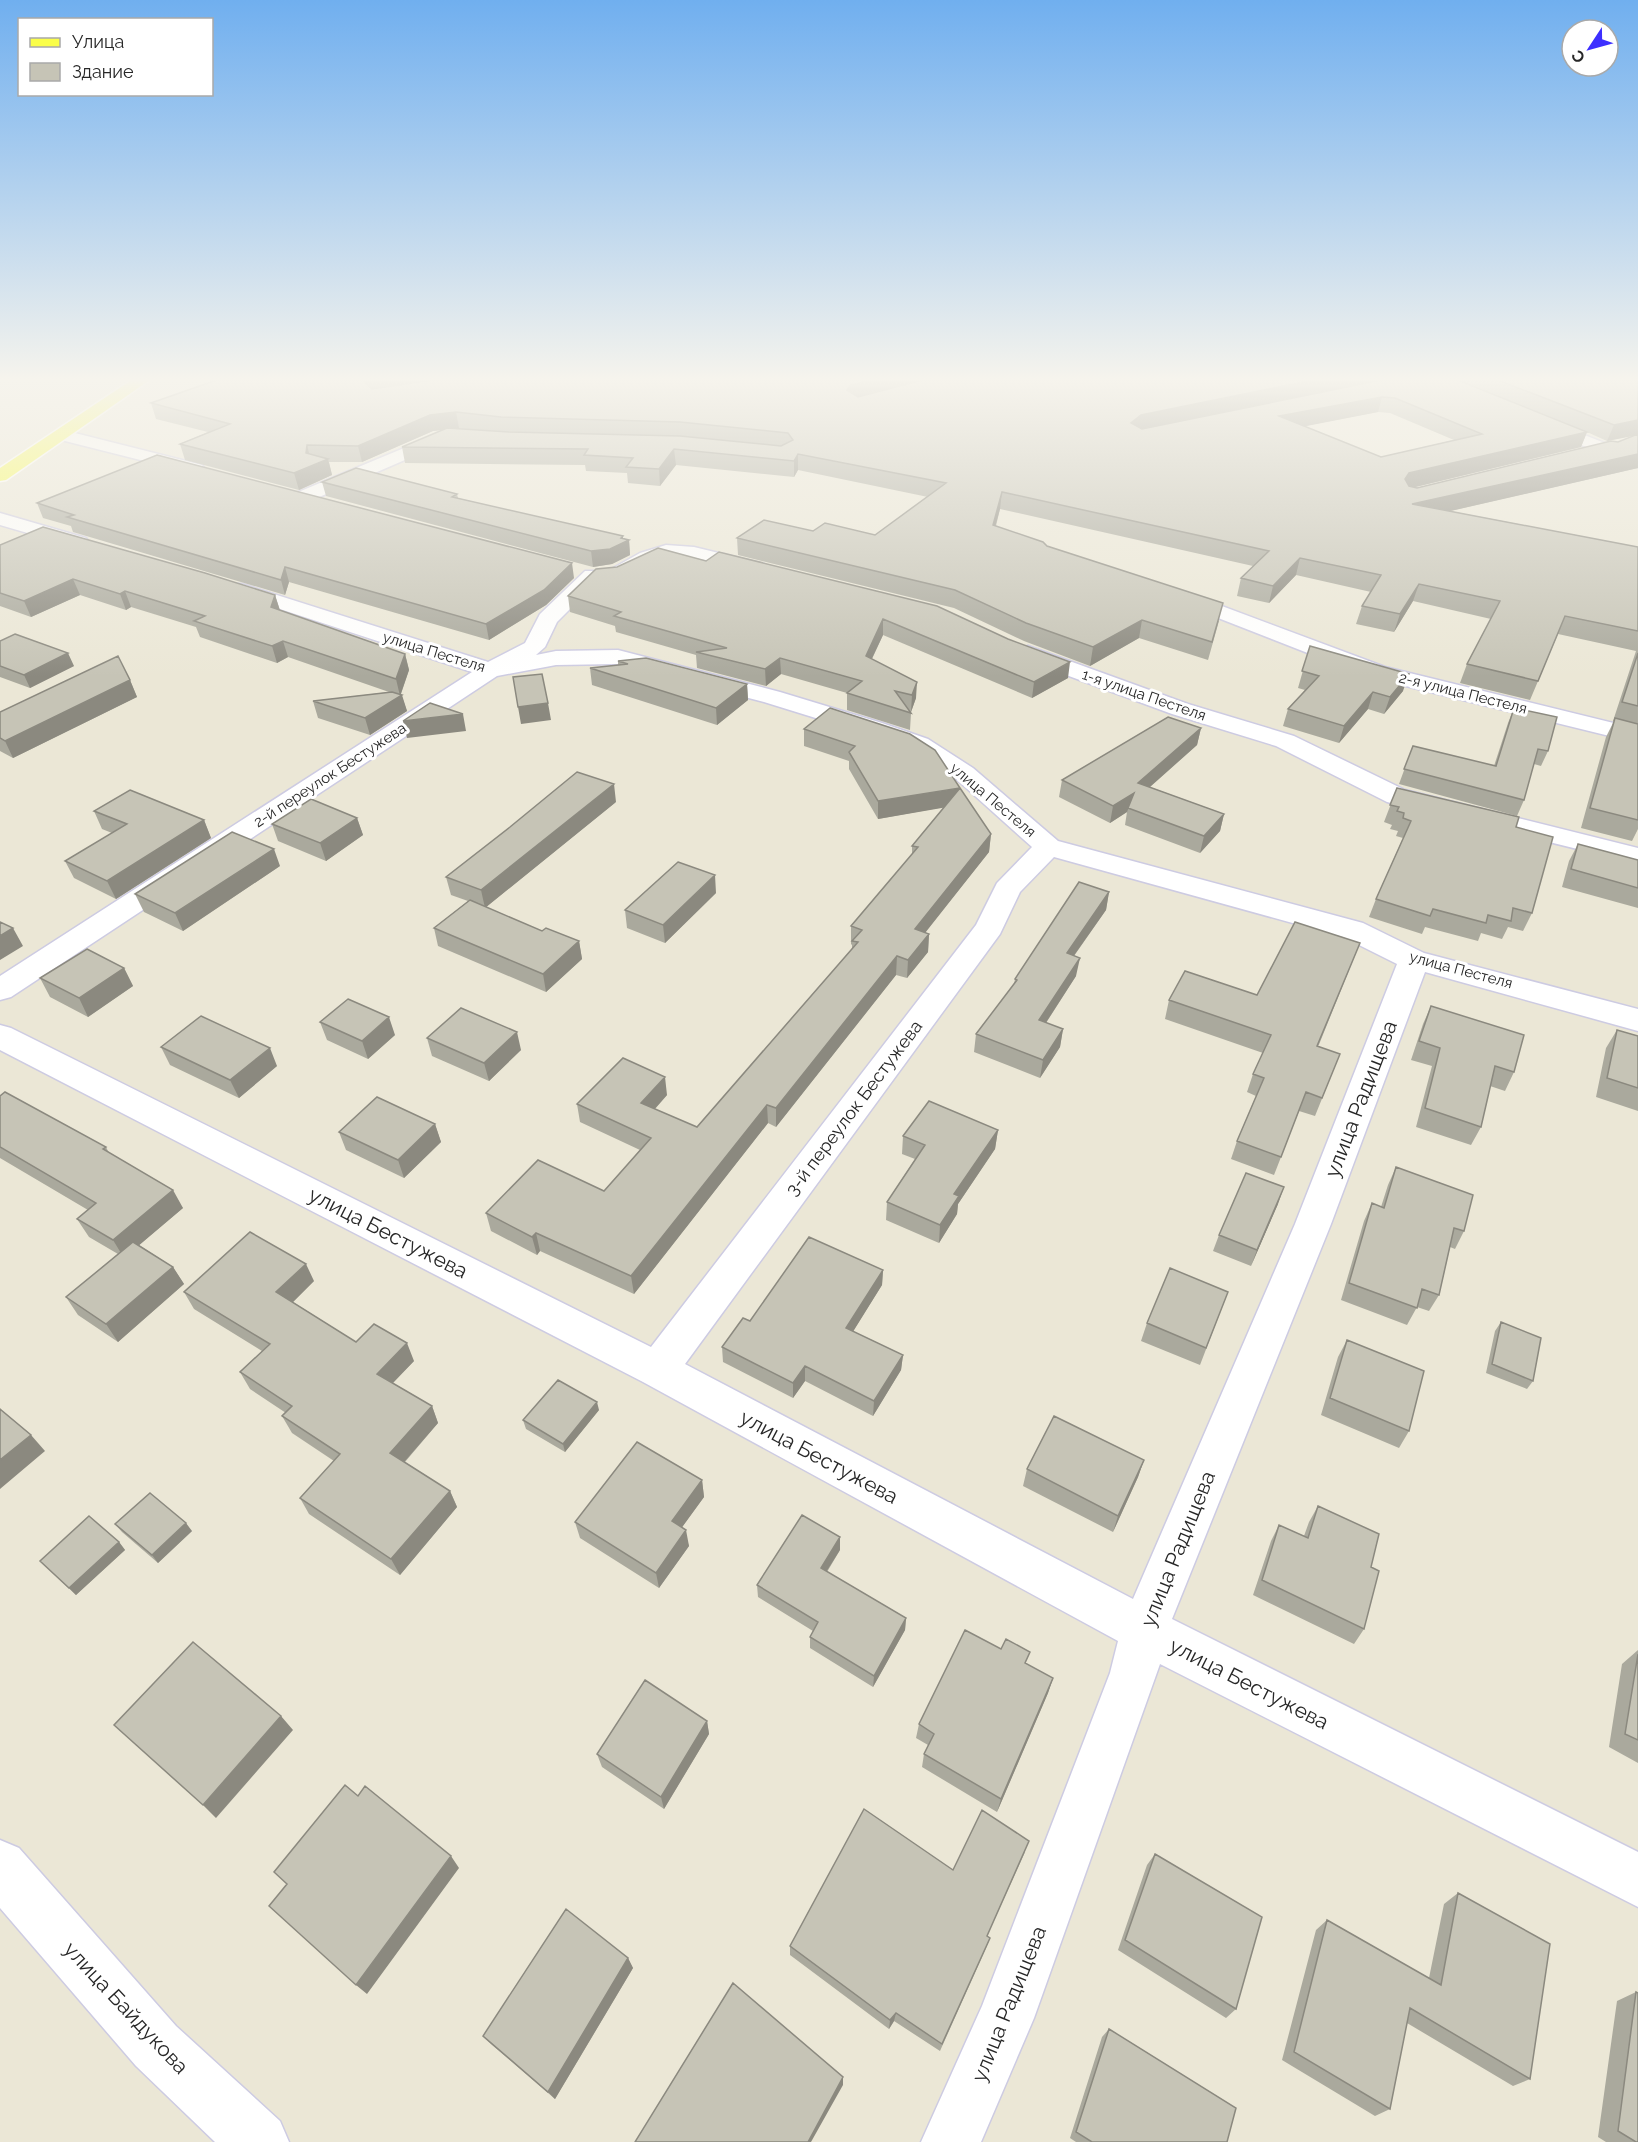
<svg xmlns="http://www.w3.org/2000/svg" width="1638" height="2142" viewBox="0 0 1638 2142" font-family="Raleway,sans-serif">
	<rect width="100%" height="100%" fill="#ebe7d6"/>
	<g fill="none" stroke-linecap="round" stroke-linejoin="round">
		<g stroke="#cdcbe2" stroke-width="3">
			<path id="minor" d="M1541 418 1638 456V467L1535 427 1533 423Z
				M63 430 202 465 205 469 196 474 57 439 55 435 57 431Z
				M445 431 451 432 453 436 451 440 310 501 303 503 294 497 296 493Z
				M0 513 86 538 89 542 79 548 0 525Z
				M666 545 694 547 764 564 767 568 764 572 757 574C730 568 693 552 666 558 638 563 627 585 597 582L557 622 545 647 536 655 556 651 618 650 780 692 882 723 928 739 973 768 1058 841 1363 923 1424 953 1638 1009V1031L1425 972 1331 1224 1172 1619 1638 1852V1907L1160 1664 1034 2018 981 2142H921L982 2006 1110 1673 1118 1641 643 1382 0 1050V1025L11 1028 651 1347 976 925 997 883 1032 847 955 778 910 749 864 733 764 702 618 664 556 665 497 676 11 997 0 1000V976L472 672 228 592 225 588 228 584H242L488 662 525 643 540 614 585 571H608L640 553ZM1054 857 1343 937 1397 964 1295 1224 1133 1599 685 1364 1000 934 1020 892Z
				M1179 590 1385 667 1638 729V743L1369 677 1172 600 1169 596 1172 592Z
				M1028 646 1188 704 1294 736 1405 790 1638 848V864L1387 802 1276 746 1172 714 1020 658 1017 653 1020 648Z
				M0 1840 19 1848 176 2026 280 2121 289 2142H215L136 2066 0 1908Z"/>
		</g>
		<g stroke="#fff" stroke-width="3">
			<path id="primary" d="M136 377H154L6 480 0 481V468Z"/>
		</g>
		<use href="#minor" fill="#fff" fill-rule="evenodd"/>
		<use href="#primary" fill="#fafe49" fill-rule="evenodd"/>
	</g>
	<path fill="#aaa99d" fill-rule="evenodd" d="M208 377H1638V468L1450 511 1638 547V829L1632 841 1581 828 1606 737 1614 721H1613L1636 651 1558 634 1530 700 1460 683 1467 664 1491 619 1413 601 1394 632 1356 624 1362 606 1371 592 1296 575 1269 603 1237 596 1241 578 1253 566 1000 509 996 526 1047 546 1219 621 1208 660 1139 638 1090 666 1024 641 954 608 738 555 737 538 813 531 875 535 928 497 798 470 794 477 676 465 660 486 628 483 627 473 586 471 585 465 405 463 402 447 442 430 433 431 362 462H329L332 475 299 490 185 460 180 444 208 432 156 419 151 403 211 382ZM1378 412 1390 413 1454 440 1381 457 1304 426ZM1587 432 1607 441 1635 435 1618 442 1417 488 1415 487 1581 447Z
		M322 482 457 494 458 498 629 540 630 555 612 564 593 567 326 496Z
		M37 503 574 578 546 605 489 640 289 582 285 595 73 532 71 526 43 518Z
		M0 545 275 595 280 610 405 654 409 670 401 694 407 711 370 735 318 718 313 701 389 692 288 657 277 663 200 637 196 627 131 607 126 610 80 595 31 617 0 606Z
		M658 548 1068 678 1032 698 883 635 872 659 916 698 911 712H910L911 713 910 730 847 710V693L781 674 766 686 697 668 696 655 616 632 615 626 570 612 568 596 617 567Z
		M0 641 74 666 30 688 0 677Z
		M1310 646 1403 691 1384 714 1368 709 1339 743 1283 726 1288 709 1305 690 1298 688Z
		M618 661 747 684 748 700 717 725 592 685 590 668 618 665Z
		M130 680 137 697 13 758 0 751V712Z
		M830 708 991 834 989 852 925 932 929 934 928 952 907 978 896 975 776 1127 768 1123 634 1294 540 1251 537 1255 491 1231 486 1213 604 1191 640 1150 580 1122 577 1104 667 1095 655 1109 697 1127 852 949V945L851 944V926L912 855V846L944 807 878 819 849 769V761L804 746V729Z
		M1514 708 1548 751 1541 766 1534 764 1524 800 1517 816 1399 784 1413 746 1494 766 1508 723Z
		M1201 728 1197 745 1150 787 1224 814 1220 831 1200 853 1125 825 1127 812 1110 823 1059 797 1062 780Z
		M1397 788 1516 827 1532 913 1523 931 1508 927 1502 939 1481 933 1478 941 1425 927 1422 934 1369 917 1376 899 1403 838 1396 836 1398 831 1390 829 1392 825 1384 822Z
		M616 802 486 907 542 931 579 941 582 959 546 992 438 946 434 928 468 901 451 895 446 877Z
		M94 811 204 820 211 838 116 899 74 878 65 861 112 833 102 829Z
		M357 818 363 835 326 861 278 841 272 824Z
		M1578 844 1638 860V908L1562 887 1569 861Z
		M280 866 183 931 144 912 135 894Z
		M1109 892 1106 910 1074 956 1076 976 1046 1023 1063 1029 1060 1047 1040 1078 974 1052 976 1034 1014 984 1015 979Z
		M716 893 665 943 627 928 625 910Z
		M1360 943 1318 1047 1340 1054 1315 1116 1299 1111 1274 1175 1231 1159 1237 1141 1256 1096 1247 1092 1253 1074 1263 1053 1165 1019 1169 1000 1257 995Z
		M124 968 133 986 88 1017 50 997 40 978Z
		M1431 1006 1514 1072 1505 1091 1490 1086 1481 1127 1471 1145 1416 1127 1432 1066 1411 1060 1423 1024Z
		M320 1022 395 1035 368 1059 327 1040Z
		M1617 1030 1638 1036V1111L1596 1097 1606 1048Z
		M427 1038 521 1050 489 1081 432 1056Z
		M161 1047 277 1066 239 1098 170 1065Z
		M0 1096 106 1147 109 1153 183 1208 139 1245 173 1267 184 1284 118 1342 78 1315 66 1297 118 1254 89 1237 77 1219 88 1210 0 1158Z
		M435 1124 441 1142 404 1178 346 1150 339 1132Z
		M998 1130 995 1149 958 1204 957 1214 939 1243 886 1220 887 1202 915 1159 902 1154 903 1136Z
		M1396 1167 1464 1231 1455 1249 1450 1247 1439 1295 1429 1311 1417 1307 1407 1325 1341 1300 1364 1221 1372 1203 1381 1207 1388 1185Z
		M1278 1204 1251 1266 1213 1251 1219 1235Z
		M883 1270 882 1285 853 1331 903 1355 901 1370 873 1416 805 1381 793 1398 723 1362 722 1347 750 1321Z
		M314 1281 293 1302 356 1342 414 1361 393 1383 432 1406 438 1423 405 1462 450 1491 457 1507 400 1575 309 1514 300 1498 334 1461 292 1433 282 1416 286 1413 250 1389 240 1372 262 1351 194 1309 184 1292Z
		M1228 1292 1200 1365 1141 1341 1147 1323Z
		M1501 1322 1533 1381 1527 1389 1486 1373 1495 1331Z
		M1347 1340 1409 1431 1399 1448 1321 1415 1338 1357Z
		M599 1410 565 1452 526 1429 523 1420Z
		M1144 1460 1138 1477 1113 1532 1023 1486 1027 1469Z
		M702 1480 704 1497 682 1527 689 1546 659 1588 580 1538 575 1522Z
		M1318 1506 1371 1567 1364 1629 1354 1644 1253 1595 1271 1541 1279 1525 1304 1536 1309 1522Z
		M115 1524 192 1531 158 1563 122 1532Z
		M119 1542 125 1550 76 1595 40 1561Z
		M840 1550 827 1572 906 1618 905 1630 873 1687 810 1648V1637L813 1631 758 1597 757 1585Z
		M1638 1650V1763L1609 1747 1622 1664Z
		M1053 1678 1048 1693 997 1812 922 1767 924 1754 928 1745 916 1738 919 1724Z
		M707 1721 709 1734 664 1809 602 1767 597 1754Z
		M1025 1852 987 1936 990 1938 986 1948 940 2051 894 2021 889 2029 790 1955V1946L953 1870Z
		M1155 1854 1236 2009 1226 2018 1118 1950 1147 1865Z
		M1458 1893 1530 2079 1513 2086 1407 2023 1390 2109 1375 2116 1282 2060 1316 1930 1327 1920 1429 1978 1444 1904Z
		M628 1958 633 1968 555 2099 491 2044 483 2036Z
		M1636 1992 1638 2142H1606L1598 2137 1617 2001Z
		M1109 2029 1227 2142H1076L1070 2138 1102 2037Z"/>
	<path fill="#8b897f" d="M370 377H461L367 396 363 381Z
		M884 377H945L850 400 847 390 851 385Z
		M1328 377H1395L1129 439 1131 423 1141 415Z
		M1382 397 1378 412 1276 432 1279 416Z
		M456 412 459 428 433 431 362 462 358 446 430 415Z
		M1638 420V435L1607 441 1614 425Z
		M1587 432 1581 447 1403 490 1405 479 1409 473Z
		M307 445 311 461 328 459 332 475 299 490 294 473 306 453Z
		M674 449 676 465 660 486 659 469Z
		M798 454V470L794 477V461Z
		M1638 454V468L1407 521 1412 504Z
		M1002 492 1000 509 991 542 993 525Z
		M623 536V543L629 540 630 555 612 564 593 567 591 551Z
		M1300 558 1296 575 1269 603 1273 586Z
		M572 563 574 578 546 605 489 640 486 624Z
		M285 567 289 582 285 595 281 580Z
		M73 579 80 595 31 617 24 601Z
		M1419 584 1413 601 1394 632 1400 614Z
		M125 591 131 607 126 610 120 594Z
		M275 595 280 611 271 607Z
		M883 619V635L865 673 866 656Z
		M1142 620 1139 638 1090 666 1093 647Z
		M283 641 288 657 277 663 272 646Z
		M68 653 74 666 30 688 24 675Z
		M405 654 409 670 400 696 396 679Z
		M780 658 781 674 766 686 765 669Z
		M1070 662 1068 678 1032 698 1034 682Z
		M1409 674 1403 691 1384 714 1390 697Z
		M130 680 137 697 13 758 5 741Z
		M917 682 916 698 911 712 912 695Z
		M747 684 748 700 717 725 716 708Z
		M1373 692 1368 709 1339 743 1344 726Z
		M402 695 407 711 370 735 365 718Z
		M548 703 551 720 521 724 518 707Z
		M463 714 466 731 407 738 403 721Z
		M1201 728 1197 745 1134 801 1138 783Z
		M614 784 616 802 485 908 481 890Z
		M960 788 959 805 878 819V801Z
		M1134 793 1127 812 1110 823 1113 806Z
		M1224 814 1220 831 1200 853 1204 836Z
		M357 818 363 835 326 861 320 843Z
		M204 820 211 838 116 899 107 881Z
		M991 834 989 852 914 947 915 929Z
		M274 849 280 866 183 931 175 913Z
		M715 875 716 893 665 943 663 925Z
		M1109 892 1106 910 1063 971 1067 953Z
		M13 928 23 946 0 960V936Z
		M929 934 928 952 907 978 908 960Z
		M579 941 582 959 546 992 543 974Z
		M897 956 896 975 776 1127V1108Z
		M1080 958 1076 976 1036 1038 1039 1020Z
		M124 968 133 986 88 1017 79 998Z
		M389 1017 395 1035 368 1059 362 1041Z
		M1063 1029 1060 1047 1040 1078 1043 1060Z
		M517 1032 521 1050 489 1081 484 1063Z
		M270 1048 277 1066 239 1098 230 1080Z
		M665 1077 667 1095 644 1121 641 1103Z
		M767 1105 768 1123 634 1294 631 1276Z
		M435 1124 441 1142 404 1178 398 1160Z
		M998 1130 995 1149 958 1204 957 1214 939 1243 940 1225 954 1194Z
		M1284 1187 1278 1204 1251 1266 1257 1250Z
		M173 1190 183 1208 124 1258 113 1240Z
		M536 1233 540 1251 537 1255 532 1237Z
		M306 1264 314 1281 285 1310 276 1292Z
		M173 1267 184 1284 118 1342 106 1324Z
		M883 1270 882 1285 846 1343V1328Z
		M407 1343 414 1361 385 1391 377 1374Z
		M903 1355 901 1370 873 1416 874 1401Z
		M805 1366V1381L793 1398V1383Z
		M597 1402 599 1410 565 1452 563 1444Z
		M432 1406 438 1423 398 1469 390 1453Z
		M31 1435 45 1451 0 1489V1460Z
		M1144 1460 1138 1477 1113 1532 1118 1516Z
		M702 1480 704 1497 675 1537 672 1521Z
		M450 1491 457 1507 400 1575 391 1559Z
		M186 1523 192 1531 158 1563 152 1555Z
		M686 1530 689 1546 659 1588 656 1573Z
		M840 1537V1550L821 1580V1568Z
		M119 1542 125 1550 76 1595 69 1588Z
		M906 1618 905 1630 873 1687 874 1676Z
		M1053 1678 1048 1693 997 1812 1001 1799Z
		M281 1716 293 1730 216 1818 203 1805Z
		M707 1721 709 1734 664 1809 661 1797Z
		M451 1856 459 1868 367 1994 356 1985Z
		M628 1958 633 1968 555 2099 548 2092Z
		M896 2013 894 2021 889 2029 890 2020Z
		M843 2077V2085L811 2142H808Z"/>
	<path fill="#c6c4b6" stroke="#8b897f" stroke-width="1.5" fill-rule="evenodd" d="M212 377H370L363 381 372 389 453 377H884L851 385 847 390 858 397 934 377H1328L1141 415 1131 423 1142 429 1396 377H1450L1587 432 1409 473 1405 479 1409 486 1417 488 1611 441 1618 442 1638 434V454L1412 504 1638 547V631L1565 616 1538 681 1467 664 1500 601 1419 584 1400 614 1362 606 1381 575 1300 558 1273 586 1241 578 1269 551 1002 492 993 525 1043 542 1047 546 1223 603 1212 642 1142 620 1093 647 1026 623 955 590 737 538 764 520 813 531 825 523 875 535 946 483 798 454 794 461 674 449 659 469 626 467 633 458 584 455 588 449 402 447 447 428 509 432 680 436 781 446 793 440 788 433 680 422 501 417 456 412 430 415 358 446 307 445 306 453 328 459 294 473 180 444 230 424 151 403 214 381ZM1382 397 1395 398 1482 434 1381 457 1279 416Z
		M1490 377H1638V420L1614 425Z
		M157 455 572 563 544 590 486 624 285 567 281 580 67 517 74 515 37 503Z
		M356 468 457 494 452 497 623 536 621 538 629 540 610 549 591 551 322 482Z
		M43 527 205 573 275 595 271 607 405 654 396 679 283 641 272 646 194 621 205 616 125 591 120 594 73 579 24 601 0 593V545Z
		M658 548 706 561 719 552 937 606 1008 639 1070 662 1034 682 883 619 866 656 917 682 912 695 895 691 911 713 847 693 862 681 780 658 765 669 696 652 727 648 614 616 621 612 568 596 596 569 617 567Z
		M15 634 68 653 24 675 0 666V641Z
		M1310 646 1409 674 1390 697 1373 692 1344 726 1288 709 1319 676 1302 671Z
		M1638 653V706L1622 702Z
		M118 656 130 680 5 741 0 738V712Z
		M646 658 747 684 716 708 590 668 628 664 618 661Z
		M542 674 548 703 518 707 513 677Z
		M392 692 402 695 365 718 313 701Z
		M430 703 463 714 403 721Z
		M830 708 910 734 935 750 960 788 878 801 849 752 855 746 804 729Z
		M1514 708 1557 717 1548 751 1538 749 1524 800 1404 769 1413 746 1496 766Z
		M1168 717 1201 728 1138 783 1224 814 1204 836 1128 808 1134 793 1113 806 1062 780Z
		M1615 718 1638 724V820L1590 808Z
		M577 772 614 784 481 890 446 877 510 827Z
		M960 788 991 834 915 929 929 934 908 960 897 956 776 1108 767 1105 631 1276 536 1233 532 1237 486 1213 538 1160 604 1191 651 1138 577 1104 623 1058 665 1077 641 1103 697 1127 858 942 852 941 862 930 851 926 918 847 912 846Z
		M1397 788 1519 817 1516 827 1553 837 1532 913 1513 908 1511 921 1488 915 1486 923 1433 909 1430 916 1376 899 1411 821 1403 818 1404 813 1397 811 1399 807 1390 805Z
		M130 790 204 820 107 881 65 861 127 824 94 811Z
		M311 799 357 818 320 843 272 824Z
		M232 832 274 849 175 913 135 894Z
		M1578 844 1638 860V888L1571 869Z
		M678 862 715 875 663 925 625 910Z
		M1079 882 1109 892 1067 953 1080 958 1039 1020 1063 1029 1043 1060 976 1034 1017 980 1015 979Z
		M470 900 542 931 546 928 579 941 543 974 434 928Z
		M0 922 13 928 0 936Z
		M1295 922 1360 943 1317 1046 1340 1054 1322 1098 1306 1092 1281 1157 1237 1141 1264 1078 1253 1074 1271 1035 1169 1000 1185 971 1257 995Z
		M87 949 124 968 79 998 40 978Z
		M348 999 389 1017 362 1041 320 1022Z
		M1431 1006 1524 1035 1514 1072 1495 1066 1481 1127 1425 1108 1440 1048 1419 1041Z
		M461 1008 517 1032 484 1063 427 1038Z
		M201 1016 270 1048 230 1080 161 1047Z
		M1617 1030 1638 1036V1088L1607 1078Z
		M5 1092 106 1147 103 1149 173 1190 113 1240 77 1219 96 1203 0 1147V1096Z
		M377 1097 435 1124 398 1160 339 1132Z
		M929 1101 998 1130 954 1194 959 1196 940 1225 887 1202 925 1145 903 1136Z
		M1396 1167 1473 1195 1464 1231 1454 1228 1439 1295 1422 1289 1417 1308 1349 1283 1372 1203 1384 1208Z
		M1246 1173 1284 1187 1257 1250 1219 1235Z
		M250 1232 306 1264 276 1292 356 1342 374 1324 407 1343 377 1374 432 1406 390 1453 450 1491 391 1559 300 1498 340 1454 282 1416 292 1406 240 1372 270 1344 184 1292Z
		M809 1237 883 1270 846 1328 903 1355 874 1401 805 1366 793 1383 722 1347 743 1318 750 1321Z
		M133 1242 173 1267 106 1324 66 1297Z
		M1170 1268 1228 1292 1206 1348 1147 1323Z
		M1501 1322 1541 1338 1533 1381 1492 1364Z
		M1347 1340 1424 1371 1409 1431 1330 1398Z
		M558 1380 597 1402 563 1444 523 1420Z
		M0 1409 31 1435 0 1460Z
		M1054 1416 1144 1460 1118 1516 1027 1469Z
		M637 1442 702 1480 672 1521 686 1530 656 1573 575 1522Z
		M150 1493 186 1523 152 1555 115 1524Z
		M1318 1506 1379 1534 1371 1567 1379 1571 1364 1629 1262 1580 1279 1525 1308 1538Z
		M802 1515 840 1537 821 1568 906 1618 874 1676 810 1637 818 1622 757 1585Z
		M89 1516 119 1542 69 1588 40 1561Z
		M965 1630 1001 1649 1006 1639 1030 1652 1025 1663 1053 1678 1001 1799 924 1754 934 1734 919 1724Z
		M193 1642 281 1716 203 1805 114 1725Z
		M1638 1654V1740L1625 1734Z
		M645 1680 707 1721 661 1797 597 1754Z
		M345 1785 358 1796 365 1786 451 1856 356 1985 269 1906 287 1884 274 1872Z
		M864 1809 953 1870 982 1810 1029 1841 987 1936 990 1938 942 2044 896 2013 890 2020 790 1946Z
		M1155 1854 1262 1917 1236 2009 1125 1940Z
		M1458 1893 1550 1944 1530 2079 1410 2008 1390 2109 1294 2052 1327 1920 1441 1985Z
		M566 1909 628 1958 548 2092 483 2036Z
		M733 1983 843 2077 808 2142H635Z
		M1636 1992 1638 1993V2142H1636L1618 2131Z
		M1109 2029 1236 2108 1227 2142H1092L1076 2132Z"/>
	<linearGradient id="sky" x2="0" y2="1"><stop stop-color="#70afef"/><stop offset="0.56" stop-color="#f6f4ed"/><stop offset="1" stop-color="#f6f4ed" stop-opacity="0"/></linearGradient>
	<rect width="1638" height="677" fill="url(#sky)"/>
	<g text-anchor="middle" stroke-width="6" stroke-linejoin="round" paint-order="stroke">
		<g font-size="15" fill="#272727" stroke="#fff">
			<text transform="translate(434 652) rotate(17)" y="5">улица Пестеля</text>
			<text transform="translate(1463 693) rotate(14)" y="5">2-я улица Пестеля</text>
			<text transform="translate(1144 695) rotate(19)" y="5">1-я улица Пестеля</text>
			<text transform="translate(330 775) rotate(-33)" y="5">2-й переулок Бестужева</text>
			<text transform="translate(993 800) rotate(40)" y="5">улица Пестеля</text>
			<text transform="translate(1461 970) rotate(15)" y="5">улица Пестеля</text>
		</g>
		<g font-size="18" fill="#272727" stroke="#fff">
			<text transform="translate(854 1108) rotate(-53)" y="6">3-й переулок Бестужева</text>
		</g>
		<g font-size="21" fill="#272727" stroke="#fff">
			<text transform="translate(1361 1099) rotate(-69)" y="7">улица Радищева</text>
			<text transform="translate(388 1233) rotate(27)" y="7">улица Бестужева</text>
			<text transform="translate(819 1457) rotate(28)" y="7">улица Бестужева</text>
			<text transform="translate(1178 1549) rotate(-68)" y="7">улица Радищева</text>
			<text transform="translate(1249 1684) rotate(27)" y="7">улица Бестужева</text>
			<text transform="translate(1009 2004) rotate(-68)" y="7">улица Радищева</text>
			<text transform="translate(126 2008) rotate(47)" y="7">улица Байдукова</text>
		</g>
	</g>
	<rect x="18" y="18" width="195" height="78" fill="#ffffff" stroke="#a9a9a9" stroke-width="1.5"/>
	<rect x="30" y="38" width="30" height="9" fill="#fafe49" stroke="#a9a9a9" stroke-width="1.5"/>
	<text x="72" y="48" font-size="18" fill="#272727">Улица</text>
	<rect x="30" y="63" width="30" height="18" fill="#c6c4b6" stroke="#a9a9a9" stroke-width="1.5"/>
	<text x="72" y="78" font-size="18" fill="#272727">Здание</text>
	<g transform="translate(1590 48) rotate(234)"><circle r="28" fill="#ffffff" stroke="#a9a9a9" stroke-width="1.5"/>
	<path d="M0-4.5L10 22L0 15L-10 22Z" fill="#3d2fff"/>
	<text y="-9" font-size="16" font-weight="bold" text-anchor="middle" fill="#272727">С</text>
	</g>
</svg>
